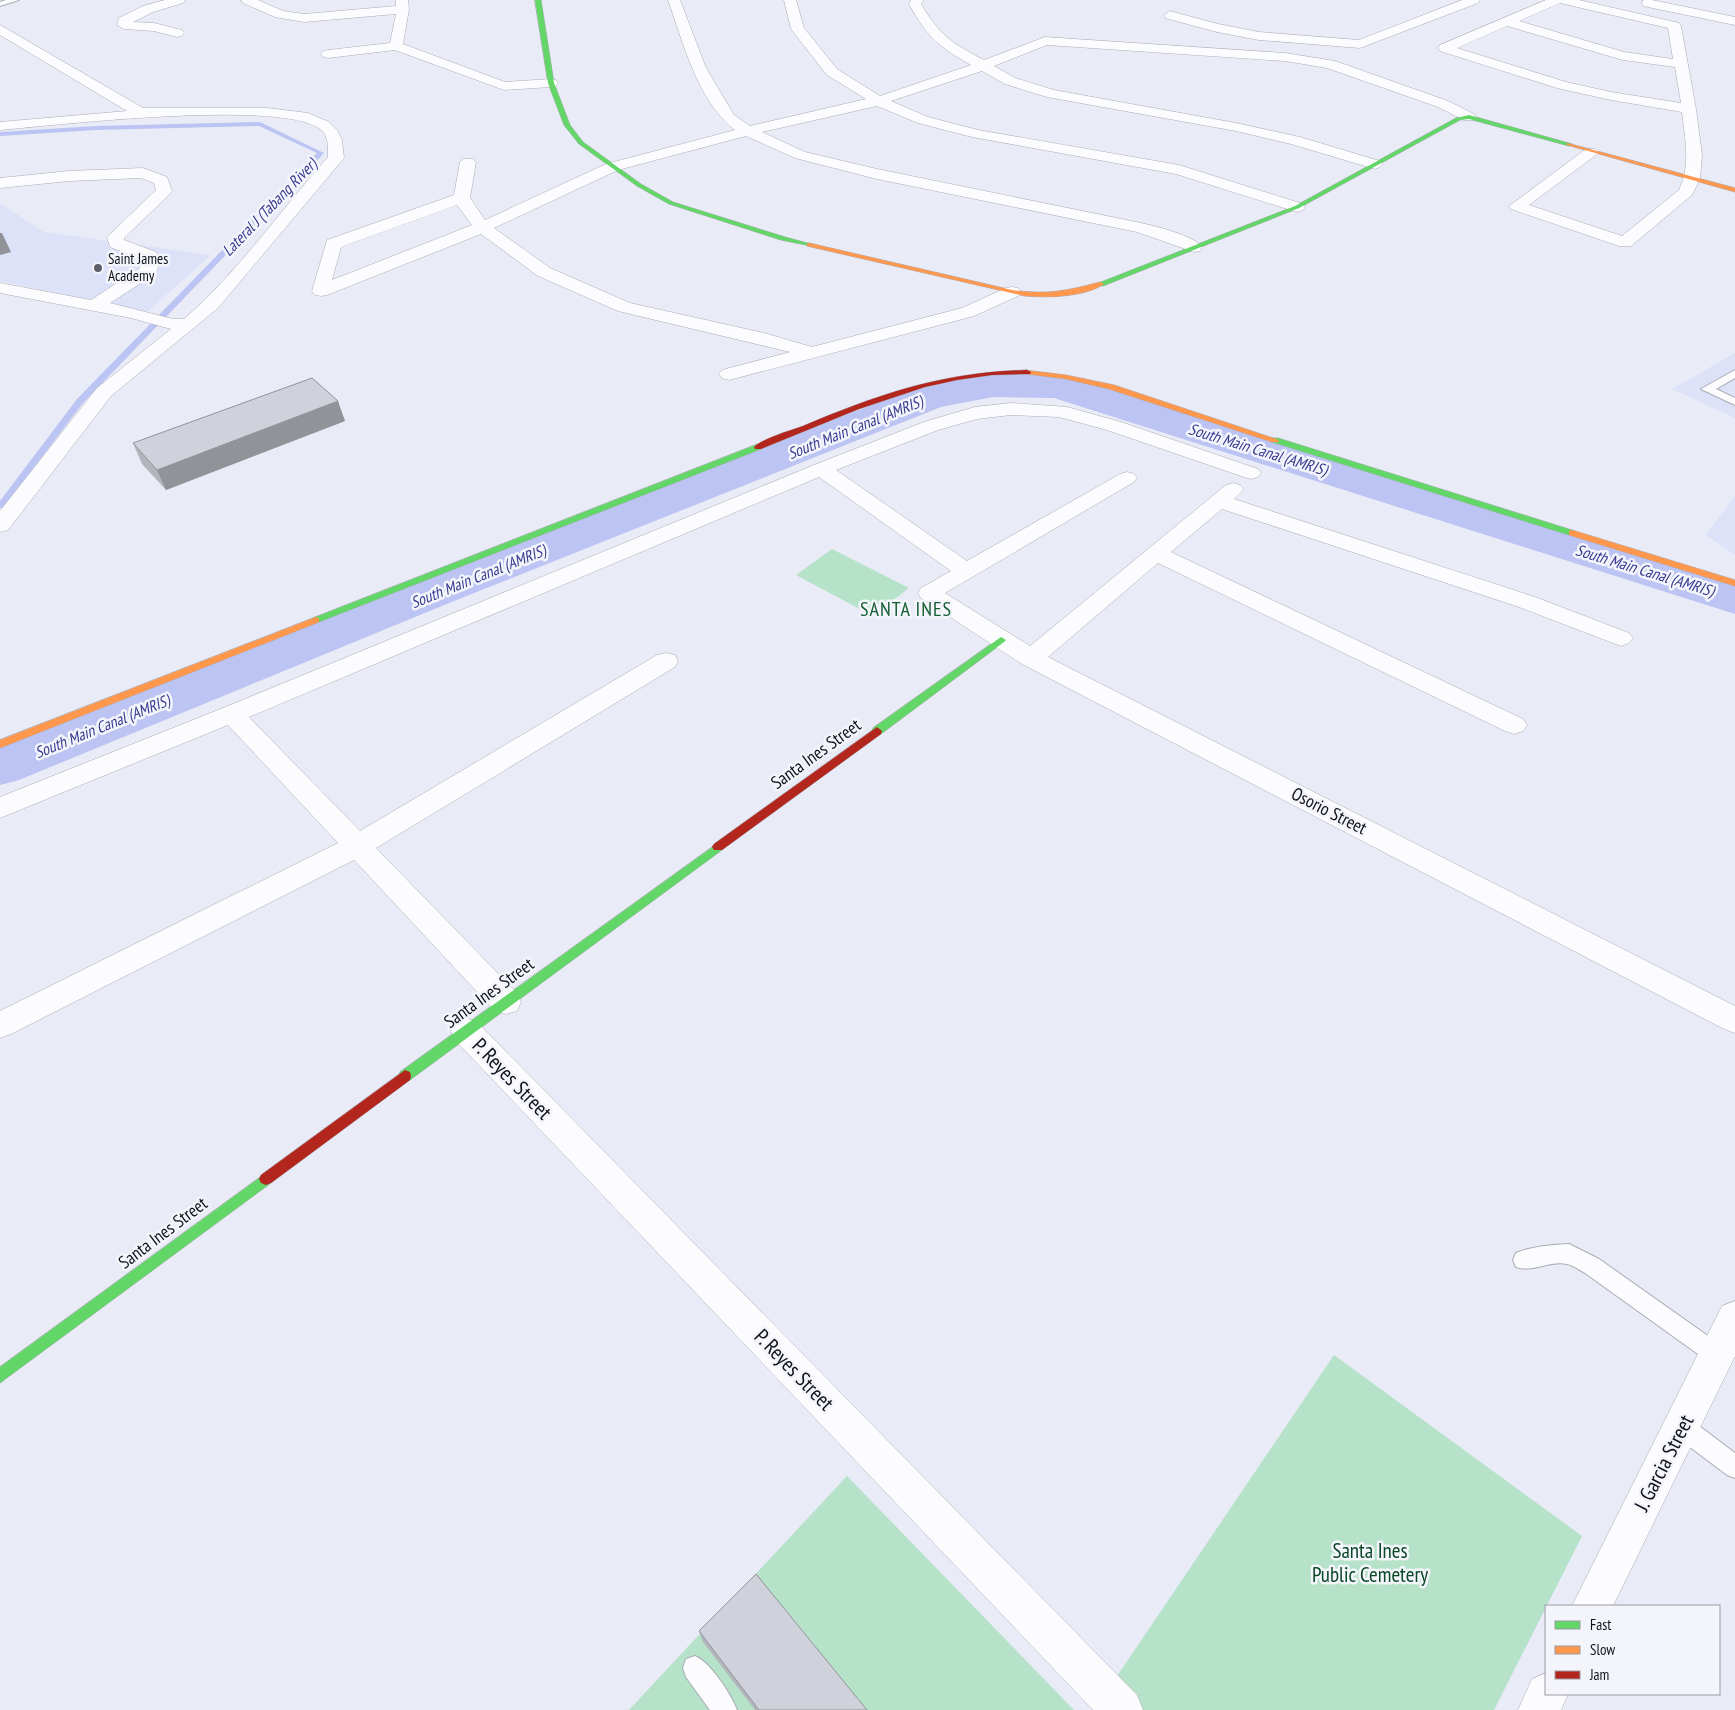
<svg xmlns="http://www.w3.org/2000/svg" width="1735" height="1710" viewBox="0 0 1735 1710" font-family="'PT Sans Narrow',sans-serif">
	<rect width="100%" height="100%" fill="#e9ebf6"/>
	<path fill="#dde2f9" d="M0 203 44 232 211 255 147 312 0 281Z
		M1735 353V418L1672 389Z
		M1735 496V555L1706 535Z"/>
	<path fill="#b6e2c9" d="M832 549 909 588 873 616 796 575Z
		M1334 1355 1582 1536 1494 1710H1132L1109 1688Z
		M847 1476 1074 1710H629Z"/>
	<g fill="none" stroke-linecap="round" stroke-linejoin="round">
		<path fill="#bcc4f3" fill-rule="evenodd" d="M260 122 324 153 83 403 3 508H0V501L77 399 317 153 259 126 96 130 0 136V132L96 126Z"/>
		<path fill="#bcc4f3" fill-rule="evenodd" d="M993 373 1057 374 1071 377 1735 583V614L1054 398 993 397 941 407 454 601 19 780 0 785V745L420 579 916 388Z"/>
		<g stroke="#aaacb5" stroke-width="2">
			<path id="lane" d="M6 0H19L0 6V2Z
				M1735 370V378L1716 389 1735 398V405L1701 389Z
				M1569 1244 1599 1259 1725 1348 1728 1355 1725 1362 1717 1366 1709 1362 1585 1273C1579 1270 1573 1265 1567 1264 1550 1260 1532 1273 1516 1267L1513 1260 1516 1253C1533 1246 1551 1245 1569 1244Z
				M1682 1416 1690 1419 1735 1453V1478L1727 1475 1674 1435 1671 1427 1674 1419Z
				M695 1656C710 1662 731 1694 737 1710H710L686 1677 683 1668 686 1659Z"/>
		</g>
		<g stroke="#aaacb5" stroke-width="1">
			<path id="street" d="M165 0H185L183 3 153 12 133 22 154 23 182 30 184 33 182 36 177 37 154 31 124 29 117 25 119 18 143 6Z
				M241 0H258L283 11 304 14 396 6V0H408L409 9 403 44 505 82 551 79 556 80 558 83 556 86 551 87 504 90 395 50 328 58 323 57 321 54 323 51 328 50 390 43 396 14 304 22 275 17 243 3Z
				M668 0H680L706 68 734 115 750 126 866 99 827 75 791 29 784 0H796L804 28 837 69 880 96 971 65C938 46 928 38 909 4L911 0H924L921 4C940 36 952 43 984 60L1045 37 1285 53 1335 61 1448 101 1474 114 1476 117 1474 120H1464L1438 107 1327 68 1285 61 1047 45 994 66 1015 78 1054 90 1236 123 1300 137 1380 161 1383 164 1380 167 1375 169 1291 144 1236 131 1047 97 1005 84 982 71 891 101 928 117 978 130 1179 165 1303 204 1305 207 1303 210 1297 212 1176 174 972 137 918 123 877 106 762 132 805 152 877 169 1141 223C1155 226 1195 236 1202 247L1200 251 1194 252 1137 232 877 179 795 158 746 136 618 170 494 228 550 268 630 303 764 333 812 347 962 308 1006 288 1012 287 1018 288 1021 292 1018 296 974 316 729 380 722 378 719 374 722 370 790 352 618 311 538 276 481 234 327 295 321 296 315 295 312 291 327 240 454 195 460 162 463 159H473L476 162 470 198 485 220 606 164 735 130C698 102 683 42 668 0ZM457 205 472 225 332 280 341 247Z
				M1462 0H1480L1478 3 1360 48 1259 40 1217 32 1165 18 1164 15 1170 11 1218 24 1259 32 1359 40Z
				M1546 0H1579L1679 23 1681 26 1696 109 1702 155 1700 179 1692 195 1631 246H1619L1511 209 1509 206 1586 149H1596L1599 152 1596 155 1529 205 1622 236 1679 190C1691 165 1685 138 1682 112L1611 100 1557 88 1440 51 1438 48 1440 45ZM1560 3 1668 28 1673 59 1624 52 1519 21ZM1507 26 1623 60 1675 67 1681 103 1611 92 1566 82 1457 48Z
				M1643 0H1652L1735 17V25L1643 6 1642 3Z
				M0 25 143 108H267L308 113 329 122 337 130 342 140 344 158 218 308 111 396 8 530 0 532V511L97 388 171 329 131 318 0 293V283L91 300 140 268 141 259 110 247 107 237 156 190 154 183 141 178 69 181 0 188V178L69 171 143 168 167 177 172 191 170 194 124 238V240L156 252C160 258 159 268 155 274L110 303 173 319H184C238 272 280 211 328 157 328 147 329 136 320 129 281 99 57 125 0 130V122L127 111 0 35Z
				M1011 403 1067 407 1121 422 1258 469 1261 473 1258 477 1251 479 1244 477 1107 430 1059 417 1011 415 977 419 938 430 836 470 967 561 1120 474 1127 472 1134 474 1137 478 1134 482 945 593 1030 646 1226 485 1233 483 1240 485 1244 489 1234 499 1535 597 1629 633 1633 638 1629 643 1621 646 1613 643 1519 607 1222 509 1171 552 1523 719 1527 725 1523 731 1514 734 1505 731 1158 563 1048 657 1735 1006V1033L1724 1029 1022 664 921 598 918 593 921 588 951 571 819 477 249 717 360 831 657 655 666 653 675 655 678 661 675 667 376 848 517 993 521 1002 517 1011 506 1014 495 1011 354 860 11 1034 0 1038V1011L338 843 228 725 0 818V797L223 708 814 465 924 422 975 407Z
				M466 1018 477 1022 1137 1695 1143 1710H1093L455 1040 451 1031 455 1022Z
				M1735 1301V1356L1613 1606H1572L1722 1306Z
				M1546 1673V1694H1568L1561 1710H1518L1532 1679Z"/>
		</g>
		<g stroke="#aaacb5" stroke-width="1">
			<path id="fast" d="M535 0H541L554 83 570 125 583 142 641 184 673 202 785 237 811 244V246L781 240 669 204 637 186 579 144 564 125 548 83Z
				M1469 115 1572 144 1569 146 1469 119 1460 120 1299 208 1103 286 1096 284 1295 206 1456 118Z
				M1272 438H1278L1575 531 1576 533 1575 535H1569L1272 442Z
				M758 444 761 445V449L319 622H313L311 620 313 618Z
				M1001 637 1006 640 1004 642 881 734H873L872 731 873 728Z
				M718 843 722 844 724 847 722 850 410 1080 405 1082 400 1080 399 1076 400 1072Z
				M266 1173 271 1175 273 1179 271 1183 0 1383V1367Z"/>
		</g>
		<g stroke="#aaacb5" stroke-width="1">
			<path id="slow" d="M1567 143 1735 188V192L1567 145Z
				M809 243 1012 290C1048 295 1066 291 1100 282L1104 284C1085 297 1048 298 1025 296L807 246 806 245Z
				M1024 370 1066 375 1114 385 1279 440 1278 442H1272L1109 389 1066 379 1027 374 1023 372Z
				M1572 530 1735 580V586L1569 535V531Z
				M316 617 319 618V622L0 748V740Z"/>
		</g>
		<g stroke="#aaacb5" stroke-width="1">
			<path id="jam" d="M1027 370 1031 372 1030 374 992 375 957 380 925 387 859 409 761 449H755L754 447C764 438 789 431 803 426 879 394 943 372 1027 370Z
				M877 727 882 731 881 734 722 850H714L712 847 714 844Z
				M405 1070 410 1072 411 1076 410 1080 271 1183 266 1185 261 1183 259 1179 261 1175Z"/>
		</g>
		<use href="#lane" fill="#fcfcfe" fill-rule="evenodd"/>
		<use href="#street" fill="#fcfcfe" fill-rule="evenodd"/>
		<use href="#fast" fill="#63d668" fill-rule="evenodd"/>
		<use href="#slow" fill="#ff974d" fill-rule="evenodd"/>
		<use href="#jam" fill="#b3261e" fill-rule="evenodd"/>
	</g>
	<path fill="#b3b5bc" d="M345 421 166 490 142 464 133 443Z
		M699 1631 867 1710H755L703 1642Z"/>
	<path fill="#929399" d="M0 233H2L11 252 0 255Z
		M338 401 345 421 166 490 157 470Z"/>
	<path fill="#d0d2db" stroke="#929399" d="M312 378 338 401 157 470 133 443Z
		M756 1574 867 1710H759L699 1631Z"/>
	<circle fill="#5d5e68" stroke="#f4f5fa" stroke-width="2" cx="98" cy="268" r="5"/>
	<g text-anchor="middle" stroke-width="5" stroke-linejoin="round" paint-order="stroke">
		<g font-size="15" fill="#11121b" stroke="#f4f5fa" text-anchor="start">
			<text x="108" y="264">Saint James<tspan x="108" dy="17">Academy</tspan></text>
		</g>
		<g font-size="16" font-style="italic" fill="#393b93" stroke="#f4f5fa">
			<text transform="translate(269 207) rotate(-46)" y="6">Lateral J (Tabang River)</text>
			<text transform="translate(855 427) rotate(-22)" y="6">South Main Canal (AMRIS)</text>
			<text transform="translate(1258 449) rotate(17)" y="6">South Main Canal (AMRIS)</text>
			<text transform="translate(1645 570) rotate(17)" y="6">South Main Canal (AMRIS)</text>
			<text transform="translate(478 576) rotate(-22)" y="6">South Main Canal (AMRIS)</text>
			<text transform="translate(102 726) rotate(-22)" y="6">South Main Canal (AMRIS)</text>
		</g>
		<g font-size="18" fill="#11121b" stroke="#f4f5fa">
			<text transform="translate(816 754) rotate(-36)" y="6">Santa Ines Street</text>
			<text transform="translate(1329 811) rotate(27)" y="6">Osorio Street</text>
			<text transform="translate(489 993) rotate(-36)" y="6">Santa Ines Street</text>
			<text transform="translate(163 1233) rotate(-37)" y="6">Santa Ines Street</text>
		</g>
		<g font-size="20" letter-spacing="1" fill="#135e33" stroke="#f4f5fa">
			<text x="906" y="616">SANTA INES</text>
		</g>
		<g font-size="21" fill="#11121b" stroke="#f4f5fa">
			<text transform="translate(512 1079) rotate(46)" y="7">P. Reyes Street</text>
			<text transform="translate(794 1370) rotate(46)" y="7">P. Reyes Street</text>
			<text transform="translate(1664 1463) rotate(-63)" y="7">J. Garcia Street</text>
		</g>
		<g font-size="21" fill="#094725" stroke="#f4f5fa">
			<text x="1370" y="1558">Santa Ines<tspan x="1370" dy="24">Public Cemetery</tspan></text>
		</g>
	</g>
	<rect x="1545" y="1605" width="175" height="90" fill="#f4f5fa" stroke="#999aa1"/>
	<rect x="1555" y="1621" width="25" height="8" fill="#63d668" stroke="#999aa1"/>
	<text x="1590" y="1630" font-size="15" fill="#11121b">Fast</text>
	<rect x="1555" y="1646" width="25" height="8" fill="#ff974d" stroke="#999aa1"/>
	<text x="1590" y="1655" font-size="15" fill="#11121b">Slow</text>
	<rect x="1555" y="1671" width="25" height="8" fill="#b3261e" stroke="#999aa1"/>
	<text x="1590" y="1680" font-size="15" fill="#11121b">Jam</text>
</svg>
